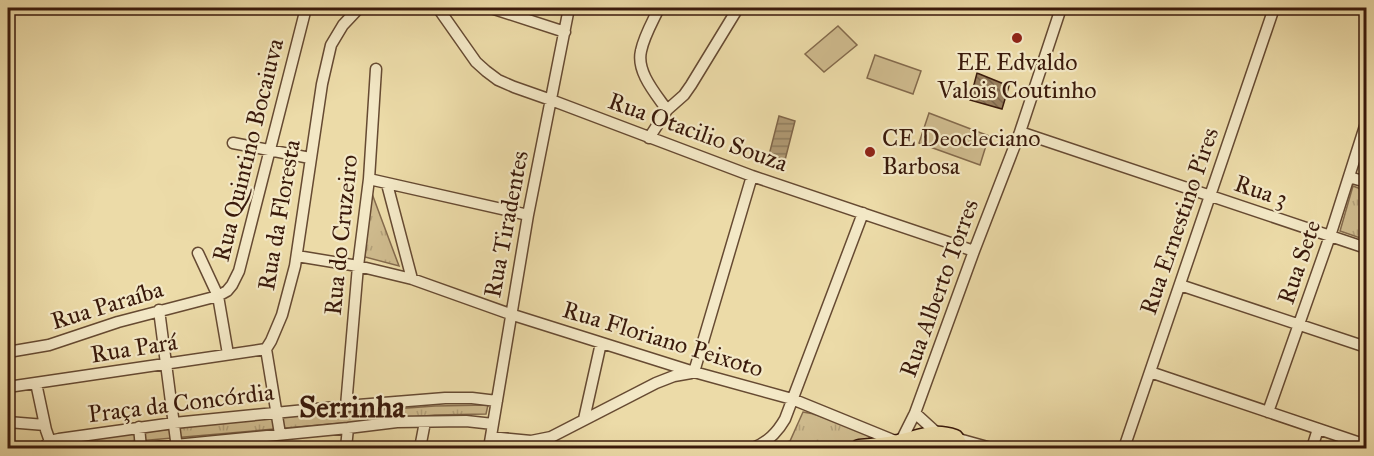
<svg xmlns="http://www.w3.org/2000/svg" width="1374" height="456" viewBox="0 0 1374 456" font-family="'IM FELL Great Primer',serif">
	<defs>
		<pattern id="park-tufts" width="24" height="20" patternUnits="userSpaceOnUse" patternTransform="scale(1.5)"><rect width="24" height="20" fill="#ceba8d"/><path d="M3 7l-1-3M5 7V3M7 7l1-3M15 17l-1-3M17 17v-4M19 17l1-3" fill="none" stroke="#b29f78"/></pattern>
		<pattern id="water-rules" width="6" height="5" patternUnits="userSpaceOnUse" patternTransform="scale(1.5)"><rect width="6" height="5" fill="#af9973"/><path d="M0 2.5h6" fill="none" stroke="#8f7c5d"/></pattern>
		<pattern id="building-back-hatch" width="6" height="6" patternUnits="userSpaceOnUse" patternTransform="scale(1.5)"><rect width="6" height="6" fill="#977e5d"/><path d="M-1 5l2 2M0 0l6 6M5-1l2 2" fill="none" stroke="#7c664b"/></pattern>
	</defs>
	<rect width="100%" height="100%" fill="#ecdba8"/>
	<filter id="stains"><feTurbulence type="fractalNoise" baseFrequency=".00333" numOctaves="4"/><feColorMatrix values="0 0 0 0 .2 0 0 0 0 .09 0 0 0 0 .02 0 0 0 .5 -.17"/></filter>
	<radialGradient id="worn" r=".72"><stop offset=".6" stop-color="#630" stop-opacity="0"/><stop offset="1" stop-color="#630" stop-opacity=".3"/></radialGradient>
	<path fill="url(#park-tufts)" stroke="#846a4c" stroke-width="1.5" d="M1353 186 1366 191V240L1340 231Z
		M371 191 399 266 365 257Z
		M488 405 486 414 435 415 69 447 68 442 242 420 435 406Z
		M803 412 814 414 866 433 874 444 836 448H765L790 441Z"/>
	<path fill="#ceba8d" stroke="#846a4c" stroke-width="1.5" d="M838 26 857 45 824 72 805 54Z
		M875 55 921 71 913 94 867 78Z
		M929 113 989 136 980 165 919 143Z"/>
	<path fill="url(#water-rules)" stroke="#806649" stroke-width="1.5" d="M779 116 795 121 785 160 769 155Z"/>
	<path fill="url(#building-back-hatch)" stroke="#3a1a0b" stroke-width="1.5" d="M977 73 1009 86 1002 109 970 100Z"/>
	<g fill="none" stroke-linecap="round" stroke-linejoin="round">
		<g stroke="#664a32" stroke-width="8">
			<path id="lane" d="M1123 8H1136"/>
		</g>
		<g stroke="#664a32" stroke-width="13">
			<path id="street" d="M438 8 476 62 486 71 498 80 514 87 551 100 752 176 974 251
				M491 8 565 32
				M659 8C653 21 644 36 641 51 636 72 656 94 667 110
				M1020 132 1366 248
				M649 138 667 110 684 95 691 85 738 8
				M233 143 310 158
				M1349 177 1366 182
				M369 179 528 215
				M387 184 412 279
				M198 253 218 296 228 354
				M297 256 358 266 412 279 510 314 694 372 792 399 900 443 915 413 974 251 1020 132 1061 8
				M1180 285 1366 347
				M159 310 177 448
				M8 352 49 345 118 322 218 296 227 291 232 285 239 271 306 8
				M694 372 752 176
				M1150 372 1366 445
				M36 383 46 430 52 447
				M8 387 266 349
				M346 406 358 266 369 179 376 69
				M1268 412 1330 236 1366 123
				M915 413 938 434
				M584 419 601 343
				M8 422 45 425
				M139 427 141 448
				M280 434 266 349 271 341 282 315 295 266 322 84 331 45 343 25 359 8
				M491 437 531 441 551 437 656 383 674 376 691 373
				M955 438 991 448
				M43 448 50 441 59 439 174 423 346 406 445 398H472L497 401
				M145 448 348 428 397 422 466 421 493 424
				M346 448 348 428
				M420 448 425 422
				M489 448 528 215 569 8
				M753 448C768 442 777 433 785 419L863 213
				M1124 448 1274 8
				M1312 448 1318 429"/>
		</g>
		<g stroke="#3a1a0b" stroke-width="19">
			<path id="primary" d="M859 448C872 447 885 446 898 443 919 439 932 430 955 438L961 448"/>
		</g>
		<use href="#lane" stroke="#f3e8c6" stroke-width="5"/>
		<use href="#street" stroke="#f3e8c6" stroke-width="10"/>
		<use href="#primary" stroke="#ecdba8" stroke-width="16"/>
	</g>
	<g fill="#8f2418" stroke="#f3e8c6" stroke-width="2">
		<circle cx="1017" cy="38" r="6"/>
		<circle cx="870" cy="152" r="6"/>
	</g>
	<g text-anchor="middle" stroke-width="4.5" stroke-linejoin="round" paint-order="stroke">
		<g font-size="24" fill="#3a1a0b" stroke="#f3e8c6">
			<text x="1017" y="70">EE Edvaldo<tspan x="1017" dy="28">Valois Coutinho</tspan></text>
			<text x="882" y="146" text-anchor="start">CE Deocleciano<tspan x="882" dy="28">Barbosa</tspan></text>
		</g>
		<g font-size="24" fill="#3a1a0b" stroke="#f3e8c6">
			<text transform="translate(698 132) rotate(20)" y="8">Rua Otacilio Souza</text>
			<text transform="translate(248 150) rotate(-76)" y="8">Rua Quintino Bocaiuva</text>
			<text transform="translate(1261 191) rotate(19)" y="8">Rua 3</text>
			<text transform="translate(279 215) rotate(-80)" y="8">Rua da Floresta</text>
			<text transform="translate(1179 221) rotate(-71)" y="8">Rua Ernestino Pires</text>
			<text transform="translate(506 224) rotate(-79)" y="8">Rua Tiradentes</text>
			<text transform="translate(341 235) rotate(-84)" y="8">Rua do Cruzeiro</text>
			<text transform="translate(1299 262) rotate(-71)" y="8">Rua Sete</text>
			<text transform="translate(939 288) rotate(-70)" y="8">Rua Alberto Torres</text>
			<text transform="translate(107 305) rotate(-17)" y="8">Rua Paraíba</text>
			<text transform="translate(663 339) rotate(17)" y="8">Rua Floriano Peixoto</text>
			<text transform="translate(134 348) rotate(-9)" y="8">Rua Pará</text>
			<text transform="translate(181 403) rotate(-7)" y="8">Praça da Concórdia</text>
		</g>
		<g font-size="30" font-weight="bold" fill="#3a1a0b" stroke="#f3e8c6">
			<text x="352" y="417">Serrinha</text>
		</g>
	</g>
	<rect width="1374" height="456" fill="none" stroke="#ecdba8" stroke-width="30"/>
	<rect x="9" y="9" width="1356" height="438" fill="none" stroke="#3a1a0b" stroke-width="3"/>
	<rect x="15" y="15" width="1344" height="426" fill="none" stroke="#3a1a0b" stroke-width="1.5"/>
	<rect width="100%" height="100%" filter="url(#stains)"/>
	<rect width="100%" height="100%" fill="url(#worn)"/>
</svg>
